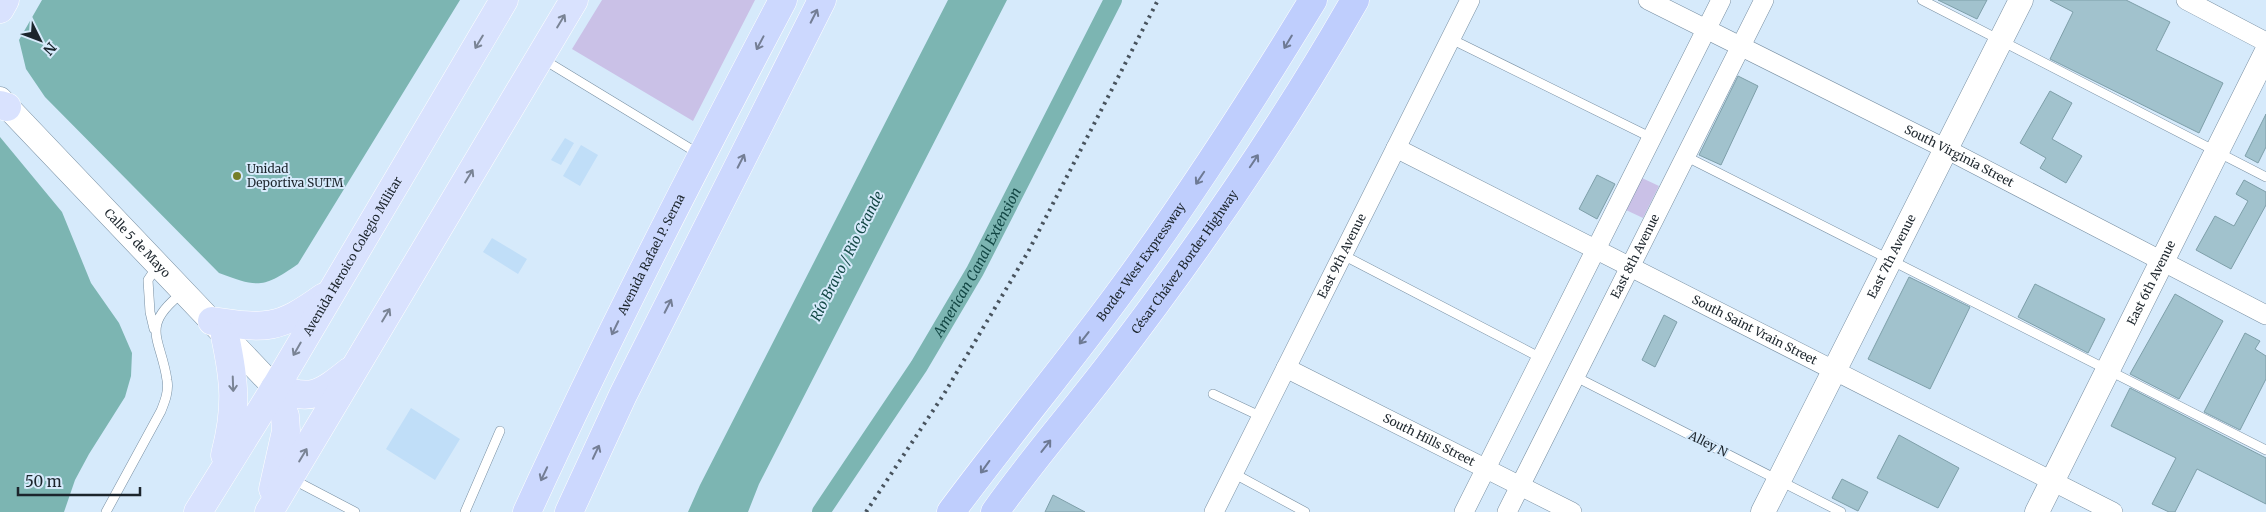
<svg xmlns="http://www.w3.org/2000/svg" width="2266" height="512" viewBox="0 0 2266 512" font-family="Merriweather,serif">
	<rect width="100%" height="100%" fill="#d6eafb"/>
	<path fill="#c0def8" d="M565 138 574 143 561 165 551 160Z
		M581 145 598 155 580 186 563 176Z
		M492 238 527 259 518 274 483 252Z
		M411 408 460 439 435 480 386 449Z"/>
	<path fill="#cac1e7" d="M602 0H755L693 121 572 49Z
		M1642 178 1659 186 1643 218 1626 210Z"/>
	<path fill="#7cb5b2" d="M42 0H460L298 264C263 288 259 288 219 273L45 97 26 69 19 40Z
		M948 0H1007L759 484 748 512H688L700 485Z
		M0 137 62 212 91 283 119 323 132 353 131 376 125 397 89 454 75 480 64 512H0Z"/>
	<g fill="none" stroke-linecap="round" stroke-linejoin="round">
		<path stroke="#7cb5b2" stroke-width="18" id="s1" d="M821 512 919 366 975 271 1113 0"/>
	</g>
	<path fill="#a1c2cd" stroke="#7e9fa9" d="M1938 0H1987L1977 19Z
		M2050 0H2126L2170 22 2156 50 2223 83 2199 133 2050 59 2073 12Z
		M1738 76 1758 86 1721 165 1699 155Z
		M2050 91 2072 103 2052 139 2082 156 2066 183 2040 168 2046 158 2020 143Z
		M2266 114V147L2258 163 2245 156Z
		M1597 175 1615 184 1597 219 1579 209Z
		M2244 180 2266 192V205L2231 269 2196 250 2215 216 2234 226 2248 201 2236 194Z
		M1909 277 1970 307 1930 389 1868 359Z
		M2035 284 2105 319 2088 353 2018 317Z
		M2175 294 2223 321 2179 399 2130 374Z
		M1664 315 1677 322 1655 367 1642 360Z
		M2245 333 2260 341 2255 349 2266 356V379L2240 430 2204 412Z
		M2130 388 2266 458V504L2197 469 2175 512H2169L2152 504 2176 458 2111 426Z
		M1899 435 1959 468 1938 508 1877 478Z
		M1842 479 1868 492 1858 511 1832 498Z
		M1053 495 1085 512H1045Z"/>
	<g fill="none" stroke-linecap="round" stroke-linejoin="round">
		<g stroke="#788fa2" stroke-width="10">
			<path id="service" d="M1922 0 2266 177
				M1451 39 1652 138
				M541 58 699 154
				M1685 156 2266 450
				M1343 255 1541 358
				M154 329 150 312 148 280 158 265
				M1574 376 1841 512
				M1213 394 1262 417
				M1233 473 1305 512
				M292 479 355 512
				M106 512 161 411C165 401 169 391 167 380 161 338 139 327 182 293
				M465 512 500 431"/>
		</g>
		<g stroke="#788fa2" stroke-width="20">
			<g id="minor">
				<path id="s2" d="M1648 0 1946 149 2266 315"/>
				<path d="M2186 0 2266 42"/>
				<path id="s3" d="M1396 148 2113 512"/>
				<path id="s4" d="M1286 368 1572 512"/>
				<path id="s5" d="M1214 512 1470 0"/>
				<path d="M1464 512 1721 0"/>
				<path id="s6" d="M1507 512 1764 0"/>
			</g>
		</g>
		<g stroke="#788fa2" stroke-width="25">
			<g id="tertiary">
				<path id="s7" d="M0 99 275 388"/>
				<path id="s8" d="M1763 512 2021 0"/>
				<path id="s9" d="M2037 512 2266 53"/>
			</g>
		</g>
		<g stroke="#fff" stroke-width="29">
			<g id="primary">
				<path d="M0 9 5 0"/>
				<path d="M0 105 7 107"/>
				<path d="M212 321C267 329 278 330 324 297"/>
				<path d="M275 388C312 401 320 395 350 371"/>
				<path d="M225 455C237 408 235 383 225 336"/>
				<path d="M273 489 286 431 285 416 275 388"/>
				<path id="s10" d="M198 512 275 388 504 0"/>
				<path d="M269 512 574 0"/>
			</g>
		</g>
		<g stroke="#fff" stroke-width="29">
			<g id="trunk">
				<path id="s11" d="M527 512C606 339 694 169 783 0"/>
				<path d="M569 512 623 395 822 0"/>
			</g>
		</g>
		<g stroke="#fff" stroke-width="29">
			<g id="motorway">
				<path id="s12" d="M951 512C1008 435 1070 361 1126 284 1193 192 1254 97 1313 0"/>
				<path id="s13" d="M995 512C1031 461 1073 413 1111 363 1199 248 1283 126 1355 0"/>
			</g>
		</g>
		<use href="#service" stroke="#fff" stroke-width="9"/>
		<use href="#minor" stroke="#fff" stroke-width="19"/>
		<use href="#tertiary" stroke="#fff" stroke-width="24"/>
		<use href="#primary" stroke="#d9e2fe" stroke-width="28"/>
		<use href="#trunk" stroke="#ccd8fe" stroke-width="28"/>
		<use href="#motorway" stroke="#bfcefd" stroke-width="28"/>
		<path stroke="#48535d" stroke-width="4" stroke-dasharray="2.5 5" stroke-linecap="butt" d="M866 512 944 394 1028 252 1158 0"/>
	</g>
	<defs><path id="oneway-shaft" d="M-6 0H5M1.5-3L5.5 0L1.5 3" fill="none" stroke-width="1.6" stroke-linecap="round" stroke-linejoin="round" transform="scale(1.25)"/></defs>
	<g stroke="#747e95">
		<use href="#oneway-shaft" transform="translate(814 16) rotate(-63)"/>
		<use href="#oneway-shaft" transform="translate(760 43) rotate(118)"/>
		<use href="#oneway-shaft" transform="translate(741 161) rotate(-63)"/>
		<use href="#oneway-shaft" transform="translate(668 306) rotate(-63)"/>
		<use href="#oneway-shaft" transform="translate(615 328) rotate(116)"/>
		<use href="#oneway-shaft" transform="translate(596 452) rotate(-65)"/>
		<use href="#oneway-shaft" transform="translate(544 474) rotate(115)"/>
	</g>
	<g stroke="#7a8495">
		<use href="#oneway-shaft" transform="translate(561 21) rotate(-59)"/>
		<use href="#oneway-shaft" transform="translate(479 42) rotate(121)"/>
		<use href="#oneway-shaft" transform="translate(469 176) rotate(-59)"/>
		<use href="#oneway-shaft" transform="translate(386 315) rotate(-59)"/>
		<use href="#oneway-shaft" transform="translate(297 349) rotate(120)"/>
		<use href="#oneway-shaft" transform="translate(233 384) rotate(88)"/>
		<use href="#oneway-shaft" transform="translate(303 455) rotate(-59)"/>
	</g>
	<g stroke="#6e7a94">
		<use href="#oneway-shaft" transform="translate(1288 42) rotate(121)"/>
		<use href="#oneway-shaft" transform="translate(1254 161) rotate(-56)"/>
		<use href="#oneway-shaft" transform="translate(1200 178) rotate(124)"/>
		<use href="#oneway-shaft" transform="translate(1084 338) rotate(128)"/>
		<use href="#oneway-shaft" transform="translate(1046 446) rotate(-52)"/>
		<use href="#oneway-shaft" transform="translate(985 467) rotate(126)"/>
	</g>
	<circle fill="#767e29" stroke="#d6eafb" stroke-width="2" cx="237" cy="176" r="5"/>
	<g text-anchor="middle" stroke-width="4" stroke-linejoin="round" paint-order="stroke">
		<g font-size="12" fill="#1c252c" stroke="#d6eafb">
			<text dy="4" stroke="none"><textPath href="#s2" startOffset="348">South Virginia Street</textPath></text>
			<text dy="4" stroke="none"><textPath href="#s7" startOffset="199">Calle 5 de Mayo</textPath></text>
			<text dy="4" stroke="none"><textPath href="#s11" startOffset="286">Avenida Rafael P. Serna</textPath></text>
			<text dy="4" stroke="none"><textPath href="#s5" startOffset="286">East 9th Avenue</textPath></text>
			<text dy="4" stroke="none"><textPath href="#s6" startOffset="286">East 8th Avenue</textPath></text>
			<text dy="4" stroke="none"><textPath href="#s8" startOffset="286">East 7th Avenue</textPath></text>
			<text dy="4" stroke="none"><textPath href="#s10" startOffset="299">Avenida Heroico Colegio Militar</textPath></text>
			<text dy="4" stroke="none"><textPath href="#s12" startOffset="314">Border West Expressway</textPath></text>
			<text dy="4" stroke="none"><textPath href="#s13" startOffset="314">César Chávez Border Highway</textPath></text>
			<text dy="4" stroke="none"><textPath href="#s9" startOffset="256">East 6th Avenue</textPath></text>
			<text dy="4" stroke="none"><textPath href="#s3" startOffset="402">South Saint Vrain Street</textPath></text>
			<text dy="4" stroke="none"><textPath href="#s4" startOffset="160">South Hills Street</textPath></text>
			<text transform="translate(1708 444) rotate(27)" y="4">Alley N</text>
		</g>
		<g font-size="12" fill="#1c252c" stroke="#d6eafb" text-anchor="start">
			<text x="247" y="173">Unidad<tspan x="247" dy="14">Deportiva SUTM</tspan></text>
		</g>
		<g font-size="14" font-style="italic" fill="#134745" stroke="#d6eafb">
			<text transform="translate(847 256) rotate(-63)" y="5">Río Bravo / Rio Grande</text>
			<text dy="5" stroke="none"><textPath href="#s1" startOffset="295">American Canal Extension</textPath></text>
		</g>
	</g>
	<g transform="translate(40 40) rotate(132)" stroke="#d6eafb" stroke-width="4" paint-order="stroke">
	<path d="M0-4L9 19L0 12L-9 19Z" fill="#1c252c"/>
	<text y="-8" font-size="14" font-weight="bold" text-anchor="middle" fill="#1c252c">N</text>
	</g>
	<path d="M18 487v8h122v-8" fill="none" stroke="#1c252c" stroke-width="2.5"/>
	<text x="25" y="487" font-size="15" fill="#1c252c" stroke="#d6eafb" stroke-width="4" paint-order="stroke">50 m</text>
</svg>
